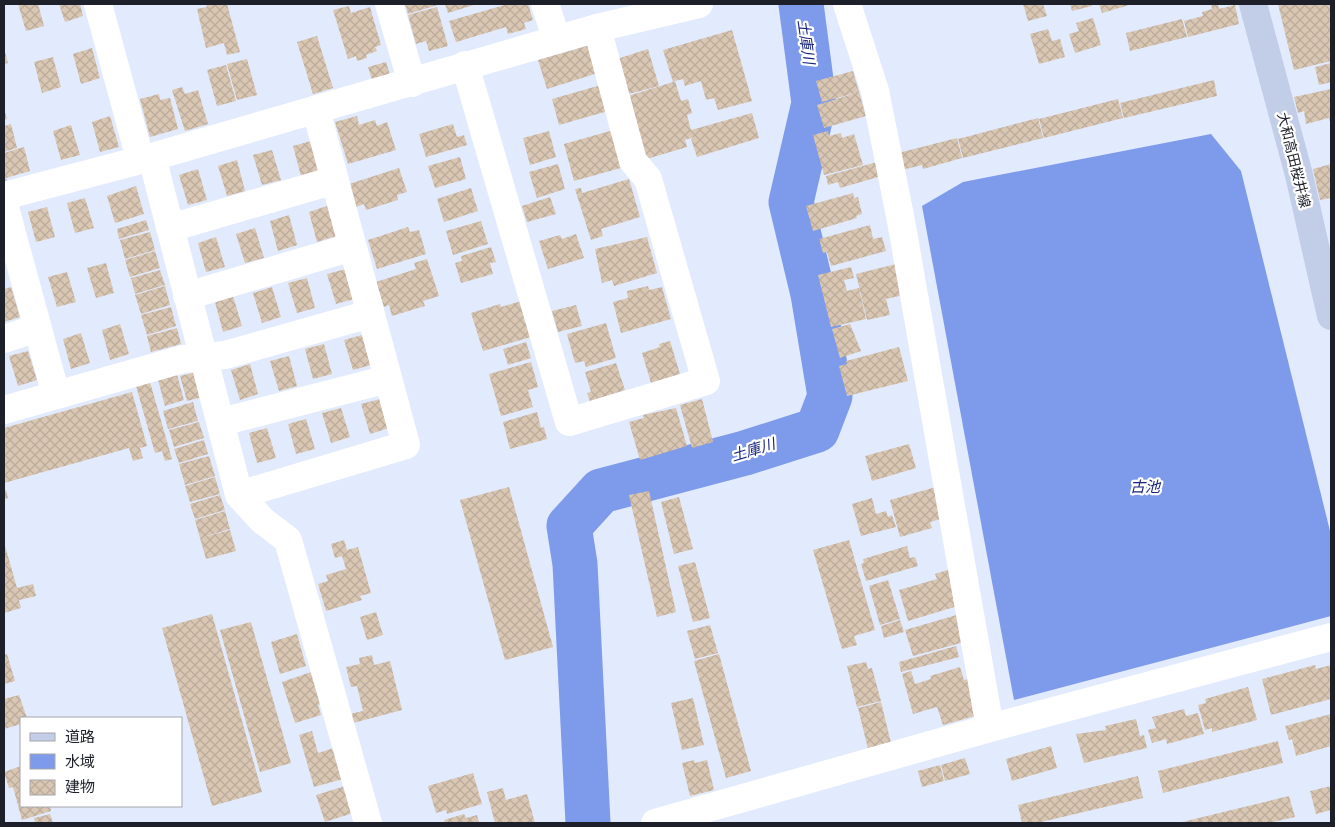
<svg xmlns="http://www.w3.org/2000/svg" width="1335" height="827" viewBox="0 0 1335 827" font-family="'Sofia Sans Condensed','Noto Sans JP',sans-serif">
	<defs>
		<pattern id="building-cross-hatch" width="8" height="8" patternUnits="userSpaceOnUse" patternTransform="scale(1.25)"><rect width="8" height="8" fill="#dac7b3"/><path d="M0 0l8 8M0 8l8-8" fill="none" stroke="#bbab9a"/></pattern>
	</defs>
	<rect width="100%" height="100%" fill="#e2eafe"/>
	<path fill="#7e9aeb" d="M1211 134 1241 171 1331 535V616L1014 700 922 206 963 182Z"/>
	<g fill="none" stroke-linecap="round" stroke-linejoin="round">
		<path stroke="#7e9aeb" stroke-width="45" d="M588 823 575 564 569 526 601 491 745 453 817 430 830 396 813 294 791 202 814 103 801 4"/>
	</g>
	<path fill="url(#building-cross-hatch)" d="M18 4H38L44 26 26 31Z
		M59 4H80L83 16 65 22Z
		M206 4H227L240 52 227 55 224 43 206 48 197 9 207 7Z
		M405 4H441L408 14Z
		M445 4H477L448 13Z
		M508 4H528L533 20 524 23 526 29 508 34 506 27 456 42 449 21Z
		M1023 4H1043L1047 16 1028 21Z
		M1070 4H1091L1092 6 1072 11Z
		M1099 4H1133L1102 13Z
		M1211 4H1218L1219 9 1235 5 1239 24 1188 37 1184 21 1203 16 1202 12 1212 9Z
		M1278 4H1331V61L1294 70Z
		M349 6 351 13 370 7 381 45 375 47 377 51 366 55 367 58 357 61 356 56 348 59 333 10Z
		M437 7 448 46 429 51 426 41 416 44 408 15Z
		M1093 18 1101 45 1075 53 1069 34 1079 31 1076 23Z
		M1182 19 1187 37 1130 51 1126 33Z
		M1048 29 1052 41 1060 39 1065 57 1039 64 1030 34Z
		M732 30 752 101 718 110 714 98 706 100 701 81 685 86 683 79 675 81 681 101 688 99 692 113 687 115 691 130 752 113 759 138 697 157 691 139 694 137 685 140 687 147 643 160 625 97 673 82 663 50Z
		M317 36 333 88 313 94 297 42Z
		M590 45 598 73 547 89 538 60Z
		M4 48 8 63 4 64Z
		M92 48 100 78 81 84 73 54Z
		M648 49 659 86 625 95 614 60Z
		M53 57 61 87 42 93 34 62Z
		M247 59 257 95 237 100 227 64Z
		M386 62 391 78 373 83 368 67Z
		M1331 63V82L1319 85 1315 67Z
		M226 65 236 101 217 106 207 70Z
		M853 71 859 92 822 102 816 81Z
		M1214 80 1217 96 1124 118 1120 103Z
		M601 85 608 111 559 125 552 99Z
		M182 87 185 94 198 90 208 124 185 131 172 90Z
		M1331 89V127L1329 118 1306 124 1304 111 1298 113 1294 97Z
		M859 92 866 116 824 128 817 105Z
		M159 94 160 100 170 98 178 129 150 137 140 99Z
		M1118 99 1123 118 1044 138 1039 119Z
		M4 108 7 119 4 120Z
		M110 116 119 147 100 152 92 122Z
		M357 116 359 125 375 120 377 126 387 122 396 150 348 164 335 122Z
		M1038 118 1043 138 963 158 958 139Z
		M11 124 17 148 4 152V126Z
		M453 124 457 137 464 135 467 145 426 157 419 134Z
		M71 125 80 155 61 160 53 131Z
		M617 129 628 166 574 181 564 144Z
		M549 131 556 157 530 165 523 138Z
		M828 131 829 136 841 133 842 138 854 134 863 165 824 175 813 135Z
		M957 138 962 158 923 169 922 165 902 170 898 153Z
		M311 141 320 171 301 176 293 146Z
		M24 147 30 171 6 178 7 181 4 182V153Z
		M272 150 281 180 262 185 253 155Z
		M460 157 466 179 435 188 428 166Z
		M237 160 245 191 227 196 218 166Z
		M881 161 885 175 840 188 838 182 828 185 826 176Z
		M558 164 565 189 537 198 529 172Z
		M1331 164V198L1320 200 1313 169Z
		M399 168 407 192 397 195 398 200 366 210 364 204 356 207 349 184Z
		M198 169 207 200 188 205 179 175Z
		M629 179 640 217 601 229 603 236 591 240 575 189 581 188 582 193Z
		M136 186 144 214 115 223 107 196Z
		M471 188 478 211 444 222 437 199Z
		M853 193 854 198 858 197 862 214 856 216 857 218 813 231 806 206Z
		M550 197 556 214 527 222 522 206Z
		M85 198 94 228 75 233 67 203Z
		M327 206 336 236 317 242 309 212Z
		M47 207 55 237 36 242 28 212Z
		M289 215 297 245 278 251 270 221Z
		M146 220 149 230 119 239 117 229Z
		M481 221 488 244 453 255 446 231Z
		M870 225 873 239 882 237 886 251 831 266 827 252 823 253 819 239Z
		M408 227 410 232 419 230 426 254 377 269 368 240Z
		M255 228 264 258 245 263 236 234Z
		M150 232 155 250 125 259 120 240Z
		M576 234 584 258 548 269 539 241 560 235 562 239Z
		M216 237 225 267 206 272 198 243Z
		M647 237 657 273 614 286 612 280 602 283 595 249Z
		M491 247 496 262 490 263 493 274 461 283 455 263 462 261 461 256Z
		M155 251 160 268 130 277 125 260Z
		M427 259 439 296 423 301 425 306 392 316 389 305 384 307 376 282 416 269 414 263Z
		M106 263 114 293 96 298 87 268Z
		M896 264 903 295 886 299 890 315 867 320 856 274Z
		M851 267 854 278 844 280 847 291 859 288 866 319 831 327 818 275Z
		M346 269 354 299 336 304 327 274Z
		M160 270 165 285 135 294 131 278Z
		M67 272 76 302 57 307 48 277Z
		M307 278 315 308 297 313 288 283Z
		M165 286 170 305 141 314 135 295Z
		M648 286 649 290 662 287 671 319 621 333 613 302 628 298 627 291Z
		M11 287 20 317 4 322V289Z
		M272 287 281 317 262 323 253 293Z
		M233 296 242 326 223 332 215 302Z
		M521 301 531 337 483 351 471 313 500 304 501 307Z
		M576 305 582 326 558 332 552 311Z
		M171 307 176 326 147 335 141 315Z
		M606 323 616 358 586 367 584 361 575 363 567 334Z
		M120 324 129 354 110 360 102 330Z
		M850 324 861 351 840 358 832 329Z
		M177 328 181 344 151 352 147 336Z
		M81 333 90 363 71 369 63 339Z
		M362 335 371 365 353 370 344 340Z
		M670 341 680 374 651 383 642 353 660 347 659 344Z
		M526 342 531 358 508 365 503 349Z
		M324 344 332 374 313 379 305 349Z
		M899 347 908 381 847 396 839 366 847 364 846 361Z
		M28 351 37 380 18 386 9 356Z
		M289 356 297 386 279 391 270 361Z
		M531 362 538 387 528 390 533 407 501 416 489 374Z
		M616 363 625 390 590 401 587 393 591 392 585 372Z
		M250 364 258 394 240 400 231 370Z
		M176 371 184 400 165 406 157 376Z
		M196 372 203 397 187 401 180 376Z
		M150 382 172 459 165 461 162 451 155 453 136 386Z
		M132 392 147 446 140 448 143 458 133 461 129 448 4 483V428Z
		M380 399 389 428 370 434 361 404Z
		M702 399 713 442 692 448 680 405Z
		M193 402 198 421 168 429 163 411Z
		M341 408 350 437 331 443 322 413Z
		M676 408 687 446 640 460 629 422 644 418 643 415Z
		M537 412 541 428 544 427 547 439 510 449 503 422Z
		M306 419 315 449 296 454 288 424Z
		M199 422 204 438 174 447 169 430Z
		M267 428 276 458 257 463 249 433Z
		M204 440 208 454 179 463 174 449Z
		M909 444 916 468 872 481 865 456Z
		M209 456 215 476 185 485 179 464Z
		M215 477 220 494 190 502 185 486Z
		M509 487 553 647 505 660 460 500Z
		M936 487 945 518 930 522 932 528 900 537 890 500Z
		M6 490 8 498 4 500V491Z
		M649 491 676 612 657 617 629 495Z
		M220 495 225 510 195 519 190 504Z
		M679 497 693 549 674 554 661 502Z
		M872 498 876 514 886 511 888 517 892 515 896 527 861 536 852 504Z
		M225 511 230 529 200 538 195 520Z
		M230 530 236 551 206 559 200 538Z
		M344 540 347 550 358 547 371 593 360 596 362 600 326 611 318 584 328 581 326 575 346 569 342 556 335 558 331 544Z
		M849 540 875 630 854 636 857 645 842 649 813 550Z
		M4 542 17 588 33 584 36 596 19 600 21 608 4 613Z
		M907 546 910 558 915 557 918 566 866 581 861 564 864 563 863 559Z
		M695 562 710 618 693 622 678 566Z
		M950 569 961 605 908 621 899 590 937 579 935 574Z
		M888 580 900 619 880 625 869 586Z
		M376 612 383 635 367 640 360 617Z
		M212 614 262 792 212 806 162 628Z
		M960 614 968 641 913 656 905 630Z
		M900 620 904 632 884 638 881 626Z
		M251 622 291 763 260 772 220 630Z
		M710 625 718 653 695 659 687 631Z
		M297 634 306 666 280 674 271 642Z
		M956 646 959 657 901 672 899 662Z
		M7 654 15 681 4 684V655Z
		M719 654 751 771 726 778 694 661Z
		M372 655 374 665 390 661 402 710 353 723 350 714 363 711 357 686 351 687 346 667 360 664 359 658Z
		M866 662 868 669 872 668 881 701 857 707 847 666Z
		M1315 665 1316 669 1331 665V699L1271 715 1262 679Z
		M960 667 964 680 972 678 982 714 943 725 937 707 913 714 902 674 911 671 915 684 931 679 930 676Z
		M311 672 321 704 318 705 321 715 295 723 282 682Z
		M1248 687 1257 720 1212 732V728L1205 730 1198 705 1206 703 1205 699Z
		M19 695 27 718H21V724L4 729V699Z
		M693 698 704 745 682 750 671 703Z
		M881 702 892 747 869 753 858 708Z
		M1184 709 1186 716 1198 713 1204 734 1167 744 1166 739 1152 743 1148 730 1156 728 1152 717Z
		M1331 714V746L1296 756 1292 739 1289 740 1285 726Z
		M1136 719 1140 736 1144 735 1147 748 1084 763 1076 734 1106 730 1105 726Z
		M312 731 318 753 334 748 343 779 314 787 299 735Z
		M1278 741 1283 763 1163 793 1158 771Z
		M1051 746 1057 768 1012 781 1006 759Z
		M965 758 970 774 945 781 941 765Z
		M694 760 695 763 707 760 714 790 690 796 682 763Z
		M940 765 944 781 922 787 918 771Z
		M21 766V806H50L51 811 22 820 13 787 9 788 4 772Z
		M473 773 482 804 447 814 446 810 436 813 428 786Z
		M1138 776 1143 798 1037 823H1022L1018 805Z
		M345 786 353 813 325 822 316 795Z
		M1331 786V810L1316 814 1310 791Z
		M503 788 506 800 527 794 535 823H495L487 792Z
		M1289 796 1295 817 1269 823H1178Z
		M50 814 53 823H35L34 818Z
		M464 814 466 818 477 815 479 823H445L444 820Z"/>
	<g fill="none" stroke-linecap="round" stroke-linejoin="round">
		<path stroke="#fff" stroke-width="28" d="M98 4 140 159
			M389 4 412 83
			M545 4 557 40
			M847 4 875 91 901 221 990 728
			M465 65 569 422 706 381 648 179 633 161 597 28
			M152 157 239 495 262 520 288 540 368 823
			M4 196 152 157 597 28 699 4
			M4 204 56 395
			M170 228 335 180
			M187 296 352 247
			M4 339 38 328
			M4 410 183 359 225 355 370 314
			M221 422 388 379
			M239 495 406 445 316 110
			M655 823 990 728 1331 637"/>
		<path stroke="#c2cde8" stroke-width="28" d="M1253 4 1299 175 1331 316"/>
	</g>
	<g text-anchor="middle" stroke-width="4.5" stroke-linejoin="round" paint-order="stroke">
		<g font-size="14" fill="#1d2029" stroke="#fff">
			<text transform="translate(1294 160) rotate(76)" y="5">大和高田桜井線</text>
		</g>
		<g font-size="15" font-style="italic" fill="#16247f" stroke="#fff">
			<text transform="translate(806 42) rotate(82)" y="5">土庫川</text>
			<text transform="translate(753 450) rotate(-17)" y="5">土庫川</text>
			<text x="1145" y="492">古池</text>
		</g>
	</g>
	<rect width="1335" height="827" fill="none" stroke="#1d2029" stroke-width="10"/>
	<rect x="20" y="717" width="162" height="90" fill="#ffffff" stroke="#a5a6a9"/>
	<rect x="30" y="733" width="25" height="8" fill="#c2cde8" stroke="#a5a6a9"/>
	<text x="65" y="742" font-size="15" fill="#1d2029">道路</text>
	<rect x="30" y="754" width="25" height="15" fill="#7e9aeb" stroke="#a5a6a9"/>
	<text x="65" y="767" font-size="15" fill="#1d2029">水域</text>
	<rect x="30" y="780" width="25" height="15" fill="url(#building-cross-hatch)" stroke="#a5a6a9"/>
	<text x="65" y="792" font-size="15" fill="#1d2029">建物</text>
</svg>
